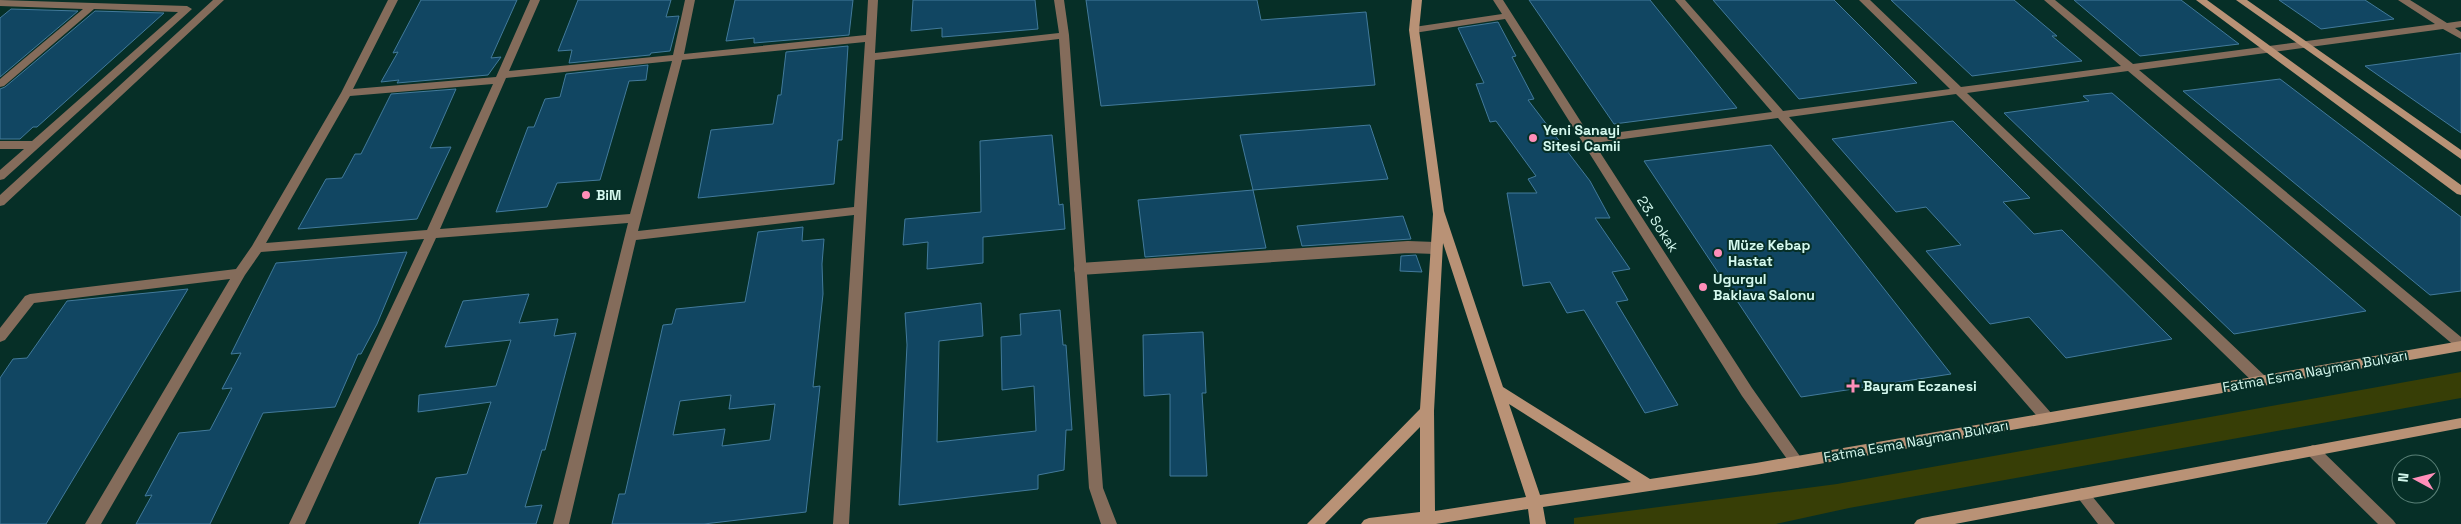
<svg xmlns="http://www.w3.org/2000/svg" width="2461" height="524" viewBox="0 0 2461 524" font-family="'Space Grotesk',sans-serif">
	<rect width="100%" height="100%" fill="#062f27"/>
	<path fill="#373e06" d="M2461 372V398L1849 508 1776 524H1574V518L1837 484Z"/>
	<path fill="#114662" stroke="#427a9b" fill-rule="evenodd" d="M421 0H517L491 58 501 57 488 75 397 83 399 80 381 82 398 52 393 53Z
		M578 0H671L666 17 679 16 670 51 651 53 650 55 569 63 572 50 558 51Z
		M735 0H853L849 35 754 43V38L726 41Z
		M913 0H1035L1038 29 942 37V28L911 31Z
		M1086 0H1257L1261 20 1366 12 1375 85 1101 106Z
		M1529 0H1650L1737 108 1614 124Z
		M1713 0H1834L1917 83 1799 99Z
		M1891 0H2014L2057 36H2052L2082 61 1972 76Z
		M2074 0H2181L2239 44 2140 56Z
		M2279 0H2365L2394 19 2321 29Z
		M11 9 78 11 0 77V18Z
		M95 11 164 13 37 127H33L20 139H0V89L5 87Z
		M1498 22 1516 56 1512 57 1534 99 1528 100 1590 181 1610 218H1595L1630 269 1612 272 1628 300 1616 302 1678 405 1645 413 1584 310 1567 313 1550 282 1523 286 1507 193H1537L1528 179 1536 176 1496 121 1490 122 1476 84 1484 83 1458 28Z
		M848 46 842 140H838L834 184 698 198 711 130 773 124 778 95H781L786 52Z
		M2461 53V133L2365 66Z
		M648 65 646 80 629 81 600 180 557 183 547 207 496 212 528 127H534L545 99 560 97 566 74Z
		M2280 79 2461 217V291L2430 295 2183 91Z
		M456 89 430 148 451 147 417 219 298 229 326 179 342 178 355 154H361L391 94Z
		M2112 93 2366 311 2234 334 2004 113 2089 101 2083 96Z
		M1953 121 2030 198 2003 202 2034 234 2062 230 2172 339 2066 358 2029 317 1990 324 1926 251 1961 245 1926 207 1896 212 1832 139Z
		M1370 125 1388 179 1253 190 1240 135Z
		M1052 135 1059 205 1063 204 1065 229 983 237V263L927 269 928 242 903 245 905 219 981 212 980 141Z
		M1771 145 1951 374 1801 397 1644 161Z
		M1253 190 1266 248 1145 257 1138 200Z
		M1403 216 1411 239 1302 246 1297 226Z
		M803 227 802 241 824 239 822 264 823 294 813 387 820 386 806 512 704 524H612L619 494H625L663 325 672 324 676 309 745 302 758 232ZM731 395 729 409 775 404 770 440 722 446 725 429 673 435 680 401Z
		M407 252 377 324 361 354H358L335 407 263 413 210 524H136L152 495 145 496 179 433 210 430 232 388 222 389 241 353 231 354 276 263Z
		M1416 255 1422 272 1400 271 1401 256Z
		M188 289 46 524H0V378L13 359 27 358 67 301Z
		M529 294 519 323 558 319 554 336 576 333 545 450H542L525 507 542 505 536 524H419L436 478 467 474 491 402 418 412 419 395 496 386 511 340 445 347 463 301Z
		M981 303 983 336 939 341 937 442 1036 431 1034 386 1002 390 1001 337 1021 335 1020 314 1060 310 1063 345H1066L1072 430H1066L1064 470 1038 475V489L899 505 907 345 905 313Z
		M1203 332 1206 393H1202L1207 476H1170V394L1144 396 1143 335Z"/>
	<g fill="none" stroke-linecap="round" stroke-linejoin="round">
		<path stroke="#846c5b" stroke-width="12" d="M1080 269 1408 247 1435 248"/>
		<path fill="#846c5b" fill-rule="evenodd" d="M0 0 187 6 192 9 4 179 0 180V170L24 149H0V141H32L178 12 94 9 4 86 0 87V79L83 9 0 6Z
			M213 0H224L4 205 0 206V195Z
			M388 0H398L353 89 496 77 530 0H540L509 71 673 55 685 0H695L684 54 866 35 868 0H878L875 53 1059 33 1054 0H1064L1069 35 1103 488 1117 524H1101L1089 488 1059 39 875 60 849 524H833L854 215 636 240 569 524H553L628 223 436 238 305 524H289L424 239 261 252 245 275 101 524H85L230 279 34 303 5 340 0 342V328L25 296 30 294 236 269 252 246 341 93ZM865 42 854 207 638 231 682 60ZM672 61 630 214 440 229 506 78ZM493 84 427 230 266 243 350 96Z
			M1493 0H1503L1590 136 1772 112 1675 0H1685L1783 111 1950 89 1859 0H1870L1961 87 2121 66 2044 0H2055L2133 64 2435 24 2398 0H2410L2447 23 2461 21V27L2455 28 2461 32V39L2443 29 2139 70 2461 337V349L2456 347 2128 71 1967 93 2265 376 2267 380 2265 384H2255L1956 94 1789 117 2052 414 2054 418 2052 422 2047 423 2042 422 1778 118 1594 143 1752 388 1804 462 1802 466 1797 468 1792 466 1742 396 1505 19 1414 33 1409 30 1414 27 1502 14Z
			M2313 445 2318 447 2393 520 2396 524H2378L2308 455 2306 451 2308 447Z
			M2082 488 2087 490 2115 524H2098L2075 494 2077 490Z"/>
		<path fill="#b99276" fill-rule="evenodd" d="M1412 0H1422L1419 30 1444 211 1503 387 1650 479 1756 463 2461 341V351L1756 475 1543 507 1546 524H1530L1528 509 1436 524H1361L1364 520 1369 518 1420 512V427L1325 524H1307L1420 409 1433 214 1409 30ZM1443 243 1526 497 1435 511 1434 411ZM1509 404 1631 482 1540 495Z
			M2196 0H2207L2461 185V195L2457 194Z
			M2236 0H2247L2461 150V159Z
			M2461 418V428L1955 524H1914L1917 520 1922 518Z"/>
	</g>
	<g fill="#ff8eb9" stroke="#062f27" stroke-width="2">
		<circle cx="1533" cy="138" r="5"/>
		<circle cx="586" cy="195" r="5"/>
		<circle cx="1718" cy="253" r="5"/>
		<circle cx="1703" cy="287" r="5"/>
		<path d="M1850.5 378.5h5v5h5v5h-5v5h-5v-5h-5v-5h5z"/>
	</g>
	<g text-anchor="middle" stroke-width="4" stroke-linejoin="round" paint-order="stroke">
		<g font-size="14" font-weight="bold" fill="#d5f9ef" stroke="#062f27" text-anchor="start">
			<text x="1543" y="135">Yeni Sanayi<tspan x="1543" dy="16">Sitesi Camii</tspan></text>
			<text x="596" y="200">BiM</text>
			<text x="1728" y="250">Müze Kebap<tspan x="1728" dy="16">Hastat</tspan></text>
			<text x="1713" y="284">Ugurgul<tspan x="1713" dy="16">Baklava Salonu</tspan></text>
			<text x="1863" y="391">Bayram Eczanesi</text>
		</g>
		<g font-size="14" fill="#d5f9ef" stroke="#062f27">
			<text transform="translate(1658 224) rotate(57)" y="5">23. Sokak</text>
			<text transform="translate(2315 371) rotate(-10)" y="5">Fatma Esma Nayman Bulvarı</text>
			<text transform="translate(1916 441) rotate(-10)" y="5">Fatma Esma Nayman Bulvarı</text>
		</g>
	</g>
	<g transform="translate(2416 479) rotate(277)"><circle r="24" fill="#062f27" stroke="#598077"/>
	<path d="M0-4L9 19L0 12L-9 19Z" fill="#ff8eb9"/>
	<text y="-8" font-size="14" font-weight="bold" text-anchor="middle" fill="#d5f9ef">N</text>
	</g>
</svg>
